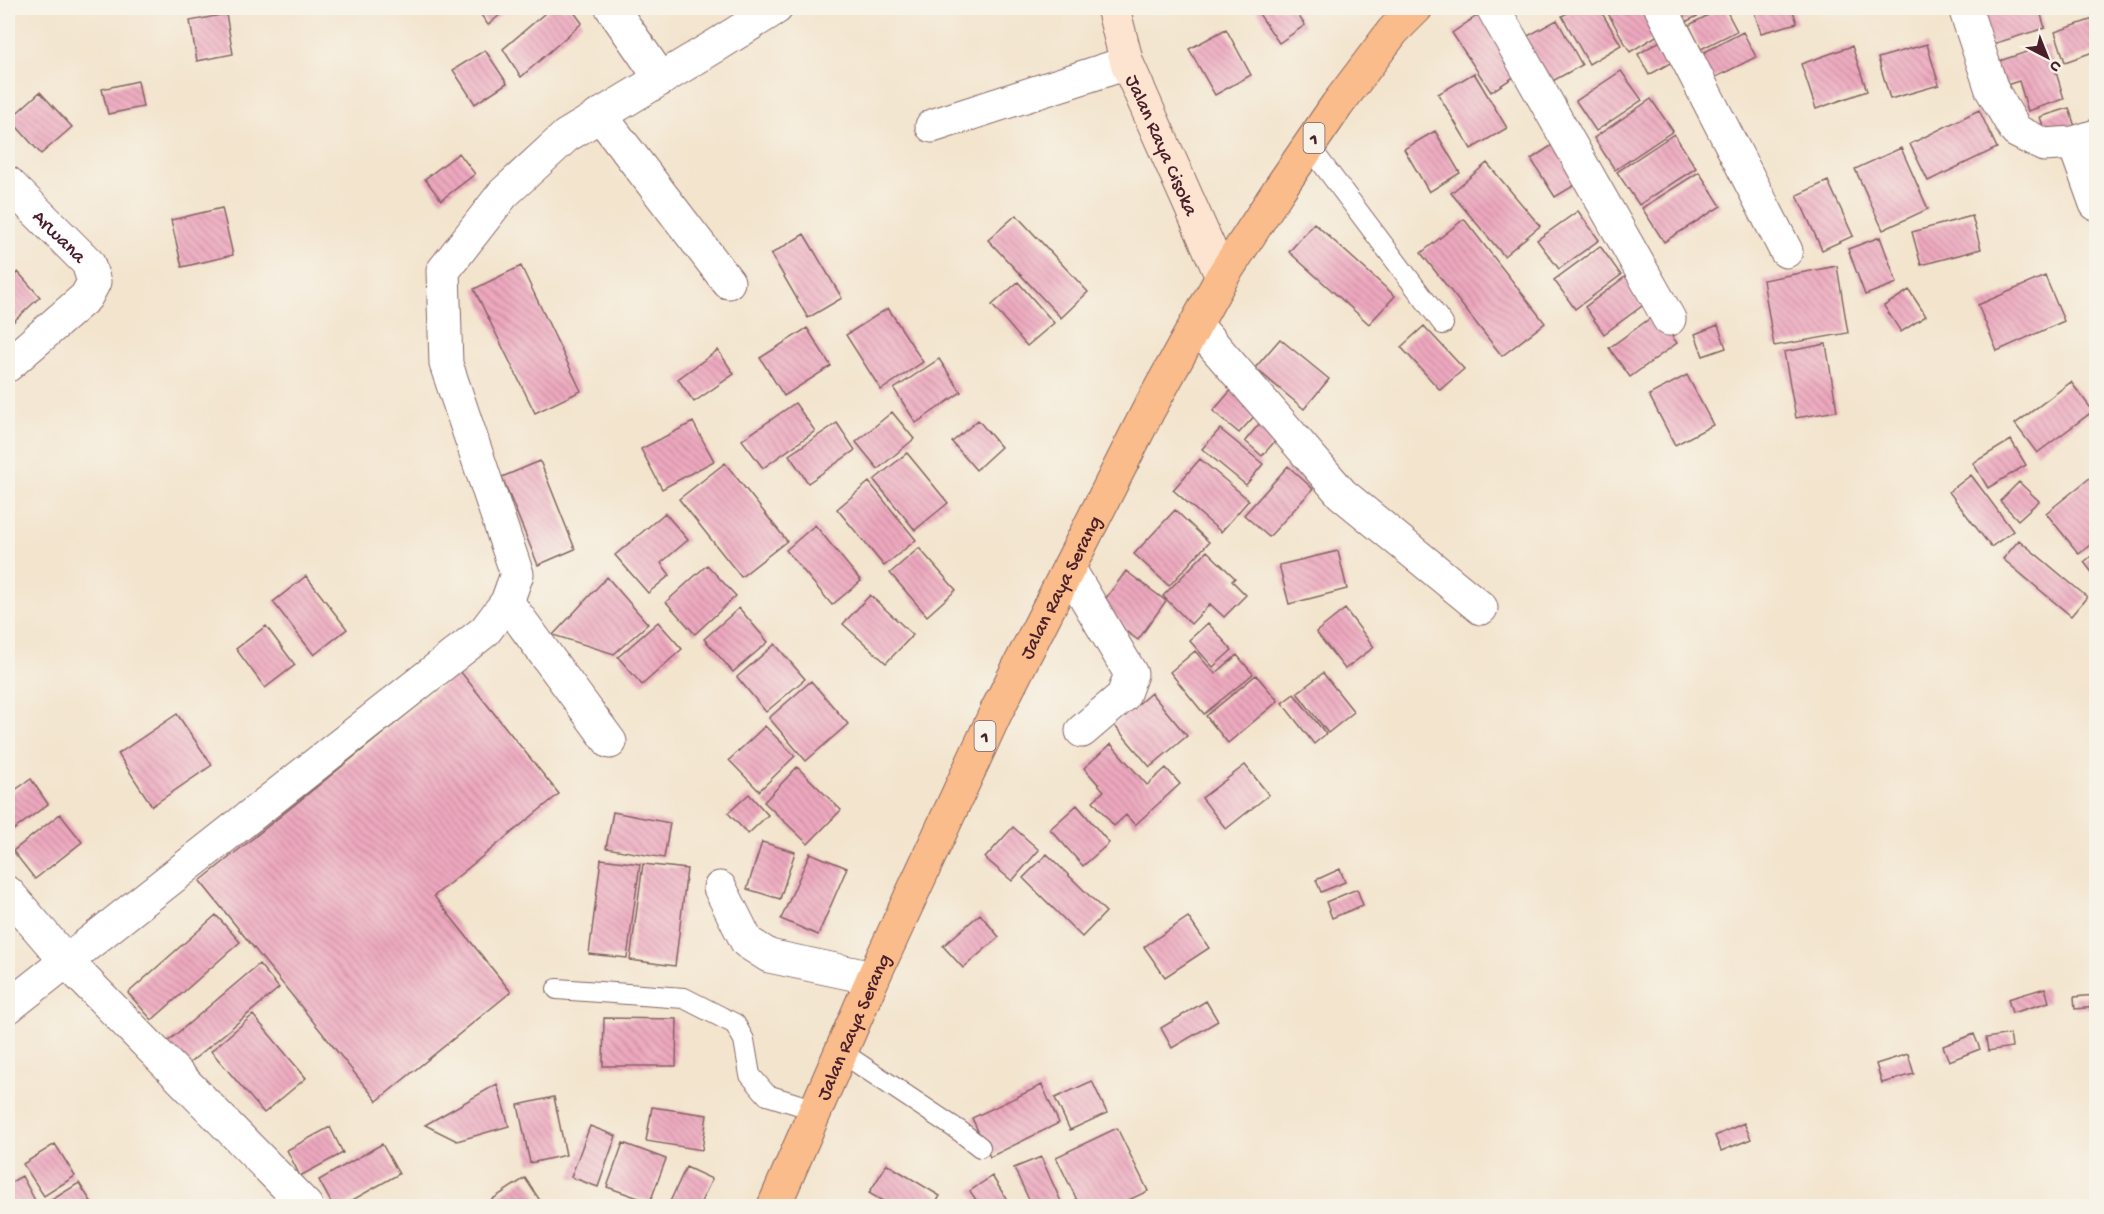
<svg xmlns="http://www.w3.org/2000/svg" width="2104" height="1214" viewBox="0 0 2104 1214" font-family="'Gochi Hand',sans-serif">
	<defs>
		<pattern id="building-back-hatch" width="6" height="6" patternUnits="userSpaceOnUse" patternTransform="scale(1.5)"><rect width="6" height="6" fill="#eea9bf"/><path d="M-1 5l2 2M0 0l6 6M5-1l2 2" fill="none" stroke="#c3899b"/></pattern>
	</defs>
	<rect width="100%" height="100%" fill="#f7f3e8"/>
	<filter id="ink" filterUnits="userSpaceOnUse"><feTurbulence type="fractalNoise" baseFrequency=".0167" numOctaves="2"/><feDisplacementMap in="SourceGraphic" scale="12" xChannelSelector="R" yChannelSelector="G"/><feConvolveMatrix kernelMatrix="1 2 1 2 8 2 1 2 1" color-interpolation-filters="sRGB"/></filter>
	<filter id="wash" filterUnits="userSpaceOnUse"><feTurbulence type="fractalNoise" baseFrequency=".008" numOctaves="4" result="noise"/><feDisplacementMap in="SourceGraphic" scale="24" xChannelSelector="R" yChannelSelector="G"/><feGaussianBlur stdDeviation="1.35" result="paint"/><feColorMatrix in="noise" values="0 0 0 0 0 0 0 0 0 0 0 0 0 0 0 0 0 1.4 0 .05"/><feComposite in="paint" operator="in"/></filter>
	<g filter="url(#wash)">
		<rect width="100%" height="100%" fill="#f3e4cd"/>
		<g id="blocks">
			<path fill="url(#building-back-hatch)" d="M479 8H508L488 25 477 9Z
				M551 8H571L582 23 521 77 503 49Z
				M1255 8H1293L1305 25 1279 43Z
				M1576 8H1599L1621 45 1589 64 1562 16Z
				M1605 8H1649L1663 32 1630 52Z
				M1675 8H1714L1683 23Z
				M1722 8H1725L1737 31 1701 49 1689 25Z
				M1753 8H1792L1797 23 1761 33Z
				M1984 8H2039L2045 28 1983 47 1972 11Z
				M1484 11 1523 71 1491 92 1452 33Z
				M226 14 233 54 197 61 190 21Z
				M2096 18V51L2065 62 2055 32Z
				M1557 20 1582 65 1549 83 1524 38Z
				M1226 29 1251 75 1215 95 1189 49Z
				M1743 32 1756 57 1710 80 1697 56Z
				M1667 37 1679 58 1649 75 1638 54Z
				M1927 44 1939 85 1890 99 1878 58Z
				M2048 45 2064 99 2028 111 2019 81 1994 89 1987 65Z
				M1852 46 1867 91 1816 109 1801 64Z
				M485 50 507 83 475 104 453 70Z
				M1621 71 1642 100 1596 131 1576 101Z
				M1474 73 1507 128 1471 149 1438 94Z
				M138 81 143 107 108 114 102 89Z
				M40 92 72 127 41 154 10 119Z
				M1651 99 1673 131 1615 170 1594 138Z
				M2069 108 2077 133 2049 143 2040 117Z
				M1979 110 1997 148 1928 181 1910 144Z
				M1435 131 1460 173 1429 192 1404 149Z
				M1674 134 1696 168 1639 205 1617 172Z
				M1560 140 1585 179 1555 197 1531 159Z
				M1901 148 1928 209 1883 230 1855 169Z
				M459 153 475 174 441 200 425 179Z
				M1487 163 1540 226 1504 256 1451 193Z
				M1699 172 1721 206 1664 242 1642 208Z
				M1828 181 1853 236 1822 250 1797 195Z
				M222 208 233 255 182 267 171 220Z
				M1578 211 1599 240 1559 269 1537 240Z
				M1016 215 1088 292 1061 318 988 240Z
				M1972 216 1981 249 1921 265 1912 232Z
				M1464 219 1545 323 1502 356 1421 253Z
				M1314 223 1395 296 1369 324 1289 252Z
				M804 234 842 298 808 318 771 254Z
				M1880 237 1897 283 1865 295 1848 249Z
				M1600 246 1621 275 1575 309 1554 280Z
				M521 266 581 391 535 413 474 289Z
				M1837 266 1848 333 1774 346 1763 280Z
				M18 272 40 297 13 322 8 316V282Z
				M1626 276 1646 303 1604 334 1585 307Z
				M2045 276 2064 321 1997 351 1978 305Z
				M1018 282 1054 323 1027 346 992 305Z
				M1909 290 1926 316 1901 332 1884 306Z
				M888 308 923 362 881 390 846 335Z
				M1656 314 1677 343 1630 377 1609 348Z
				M1718 325 1726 348 1703 356 1695 334Z
				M1424 326 1464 369 1440 390 1401 347Z
				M807 328 831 366 784 396 760 358Z
				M1280 339 1329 379 1304 409 1255 368Z
				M1826 344 1837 411 1796 418 1784 352Z
				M718 350 734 374 694 402 678 379Z
				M939 359 961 392 916 423 894 389Z
				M1687 375 1713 425 1675 445 1649 395Z
				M2071 382 2093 411 2037 453 2015 424Z
				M1233 388 1259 411 1239 433 1213 411Z
				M795 403 815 431 763 468 742 440Z
				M892 412 914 439 878 469 856 442Z
				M1265 417 1283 432 1262 456 1245 441Z
				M978 420 1001 447 976 470 952 442Z
				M693 422 714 461 662 489 641 449Z
				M837 423 855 450 808 483 789 455Z
				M1220 429 1263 464 1246 485 1202 449Z
				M2011 440 2026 465 1988 488 1973 463Z
				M907 453 948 503 915 530 874 480Z
				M1200 459 1249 500 1221 532 1173 490Z
				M540 461 575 549 538 565 502 477Z
				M725 463 787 541 741 577 679 499Z
				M1288 466 1313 489 1269 537 1244 515Z
				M2096 473V540L2079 554 2046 513Z
				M1971 475 2013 531 1991 547 1949 492Z
				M869 482 916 540 884 566 837 509Z
				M2019 482 2039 501 2018 520 2000 501Z
				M1175 510 1209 542 1169 586 1134 554Z
				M665 513 688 540 661 563 670 575 648 593 615 555Z
				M815 525 861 581 832 605 786 550Z
				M2019 540 2087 597 2071 616 2003 559Z
				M919 548 956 590 927 616 890 573Z
				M1207 551 1235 578 1232 581 1246 595 1224 617 1210 604 1191 624 1163 596Z
				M1338 551 1347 589 1289 604 1279 565Z
				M2096 552V574L2094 575 2084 562Z
				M707 565 736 596 695 634 666 602Z
				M1126 571 1166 601 1138 640 1097 610Z
				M306 576 347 629 314 655 273 602Z
				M607 577 648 624 614 654 553 635Z
				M870 595 913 635 886 663 843 624Z
				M739 608 768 642 733 672 704 639Z
				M1345 609 1374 647 1345 669 1316 632Z
				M658 622 682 649 642 685 618 657Z
				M1208 623 1232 650 1213 667 1189 640Z
				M266 626 295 665 265 688 236 649Z
				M775 644 805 679 766 712 737 677Z
				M1195 651 1215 674 1237 655 1253 674 1204 714 1170 672Z
				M460 671 559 794 434 896 511 992 377 1101 200 881Z
				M1323 673 1354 712 1328 733 1297 693Z
				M1256 675 1278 701 1228 743 1206 716Z
				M811 681 848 724 806 761 769 718Z
				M1151 693 1187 736 1150 767 1114 725Z
				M1294 694 1326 734 1314 744 1282 703Z
				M177 714 212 765 152 806 118 754Z
				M765 726 795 756 759 791 729 760Z
				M1111 744 1147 785 1166 768 1180 784 1135 825 1126 815 1114 826 1093 801 1104 791 1084 768Z
				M1245 765 1269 795 1226 829 1202 798Z
				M797 767 841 810 808 844 764 802Z
				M31 779 48 804 8 834V795Z
				M749 794 768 815 748 834 728 813Z
				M1077 805 1109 843 1083 866 1050 829Z
				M613 812 670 823 664 858 606 848Z
				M60 814 82 842 35 879 13 851Z
				M1013 827 1039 850 1012 881 985 858Z
				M762 842 795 852 780 899 747 889Z
				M810 853 847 868 818 935 781 919Z
				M1047 854 1106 912 1082 937 1023 878Z
				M601 859 640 864 627 958 589 954Z
				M643 864 687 869 675 966 630 960Z
				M1340 869 1345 882 1321 892 1316 880Z
				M1357 889 1363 905 1332 918 1326 902Z
				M980 914 999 937 963 968 943 946Z
				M216 915 240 942 152 1020 128 993Z
				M1188 917 1209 948 1165 977 1144 947Z
				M259 964 279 988 186 1066 167 1042Z
				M2045 988 2049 1002 2012 1013 2008 999Z
				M2096 995V1007L2075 1009 2074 997Z
				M1206 1001 1218 1021 1172 1048 1161 1028Z
				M253 1015 306 1078 264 1113 211 1051Z
				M604 1018 677 1019 676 1066H603Z
				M1974 1034 1980 1049 1949 1061 1943 1046Z
				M2010 1034 2012 1047 1988 1051 1986 1038Z
				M1908 1054 1914 1074 1882 1083 1876 1064Z
				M1092 1081 1107 1113 1070 1130 1055 1098Z
				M497 1084 509 1126 457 1141 425 1125Z
				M1042 1085 1059 1123 990 1157 972 1118Z
				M554 1097 566 1155 530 1163 518 1105Z
				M652 1107 707 1115 702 1150 646 1141Z
				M1744 1123 1751 1139 1721 1151 1715 1136Z
				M590 1126 616 1136 598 1187 571 1177Z
				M330 1127 343 1153 300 1176 287 1150Z
				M1117 1128 1148 1191 1116 1206H1080L1056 1157Z
				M623 1143 666 1159 650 1202 607 1187Z
				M55 1144 75 1176 44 1196 23 1164Z
				M382 1144 399 1174 342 1206H333L319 1180Z
				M1041 1157 1063 1206H1032L1014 1168Z
				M887 1164 940 1196 934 1206H891L869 1193Z
				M686 1167 712 1179 699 1206H668Z
				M22 1176 38 1206H8V1184Z
				M992 1176 1011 1206H980L970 1191Z
				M525 1178 541 1202 534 1206H482Z
				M79 1183 94 1206H42Z"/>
		</g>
	</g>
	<g filter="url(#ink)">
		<use href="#blocks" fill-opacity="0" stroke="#856464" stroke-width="1.5"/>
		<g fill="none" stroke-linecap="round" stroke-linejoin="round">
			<g stroke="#856464" stroke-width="22">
				<path id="lane" d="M1309 146 1443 324
					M557 989 684 998 735 1024 744 1040 750 1075 767 1095 816 1110
					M841 1052 961 1132 980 1147"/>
			</g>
			<g stroke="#856464" stroke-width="35">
				<g id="street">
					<path d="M612 8 661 79"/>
					<path d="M1493 8 1669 319"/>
					<path d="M1661 8 1786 251"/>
					<path d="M1965 8 1992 90 2016 131 2044 145 2074 143 2096 136"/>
					<path d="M600 115 728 282"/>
					<path d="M932 126 1127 63"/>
					<path d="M2074 143 2096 204"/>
					<path id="s1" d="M8 183 88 263 94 282 86 297 8 365"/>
					<path d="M1196 325 1342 494 1481 608"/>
					<path d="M1069 569 1131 674 1123 696 1082 731"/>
					<path d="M507 602 610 742"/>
					<path d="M720 888 747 942 769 956 873 978"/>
					<path d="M8 893 67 962 306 1206"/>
					<path d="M8 1007 485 631 507 602 517 574 446 364 443 271 503 194 566 136 717 45 776 8"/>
				</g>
			</g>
			<g stroke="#856464" stroke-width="35">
				<g id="secondary">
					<path id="s2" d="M1113 8 1127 63 1222 277"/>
				</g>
			</g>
			<g stroke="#856464" stroke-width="35">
				<g id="highway">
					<path id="s3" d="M774 1206 873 978 996 712 1148 411 1222 277 1278 191 1337 105 1393 31 1416 8"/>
				</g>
			</g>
			<use href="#lane" stroke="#fff" stroke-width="20"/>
			<use href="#street" stroke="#fff" stroke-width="33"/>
			<use href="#secondary" stroke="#fde4d0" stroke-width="33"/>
			<use href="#highway" stroke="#f9bc8a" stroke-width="33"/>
		</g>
	</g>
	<g text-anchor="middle" stroke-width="4.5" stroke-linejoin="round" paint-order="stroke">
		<g fill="#f7f3e8" stroke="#7e5f64" stroke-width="1.5">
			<rect x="1303.5" y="123" width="21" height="30" rx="4.5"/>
			<rect x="974.5" y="721" width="21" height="30" rx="4.5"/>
		</g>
		<g font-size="18" font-weight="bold" fill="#4a1f2b">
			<text x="1314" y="144">1</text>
			<text x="985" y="742">1</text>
		</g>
		<g font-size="20" fill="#4a1f2b" stroke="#f7f3e8">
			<text dy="7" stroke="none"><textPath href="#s2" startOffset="146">Jalan Raya Cisoka</textPath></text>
			<text dy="7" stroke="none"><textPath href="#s1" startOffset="74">Arwana</textPath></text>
			<text dy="7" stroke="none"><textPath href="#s3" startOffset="682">Jalan Raya Serang</textPath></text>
			<text dy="7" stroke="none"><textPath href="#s3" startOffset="196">Jalan Raya Serang</textPath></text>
		</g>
	</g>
	<rect width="2104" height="1214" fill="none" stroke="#f7f3e8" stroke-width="30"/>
	<g transform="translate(2047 57) rotate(138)" stroke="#f7f3e8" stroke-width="4.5" paint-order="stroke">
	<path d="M0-4.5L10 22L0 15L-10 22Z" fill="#4a1f2b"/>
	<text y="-9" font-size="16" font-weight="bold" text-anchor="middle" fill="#4a1f2b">U</text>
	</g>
</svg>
